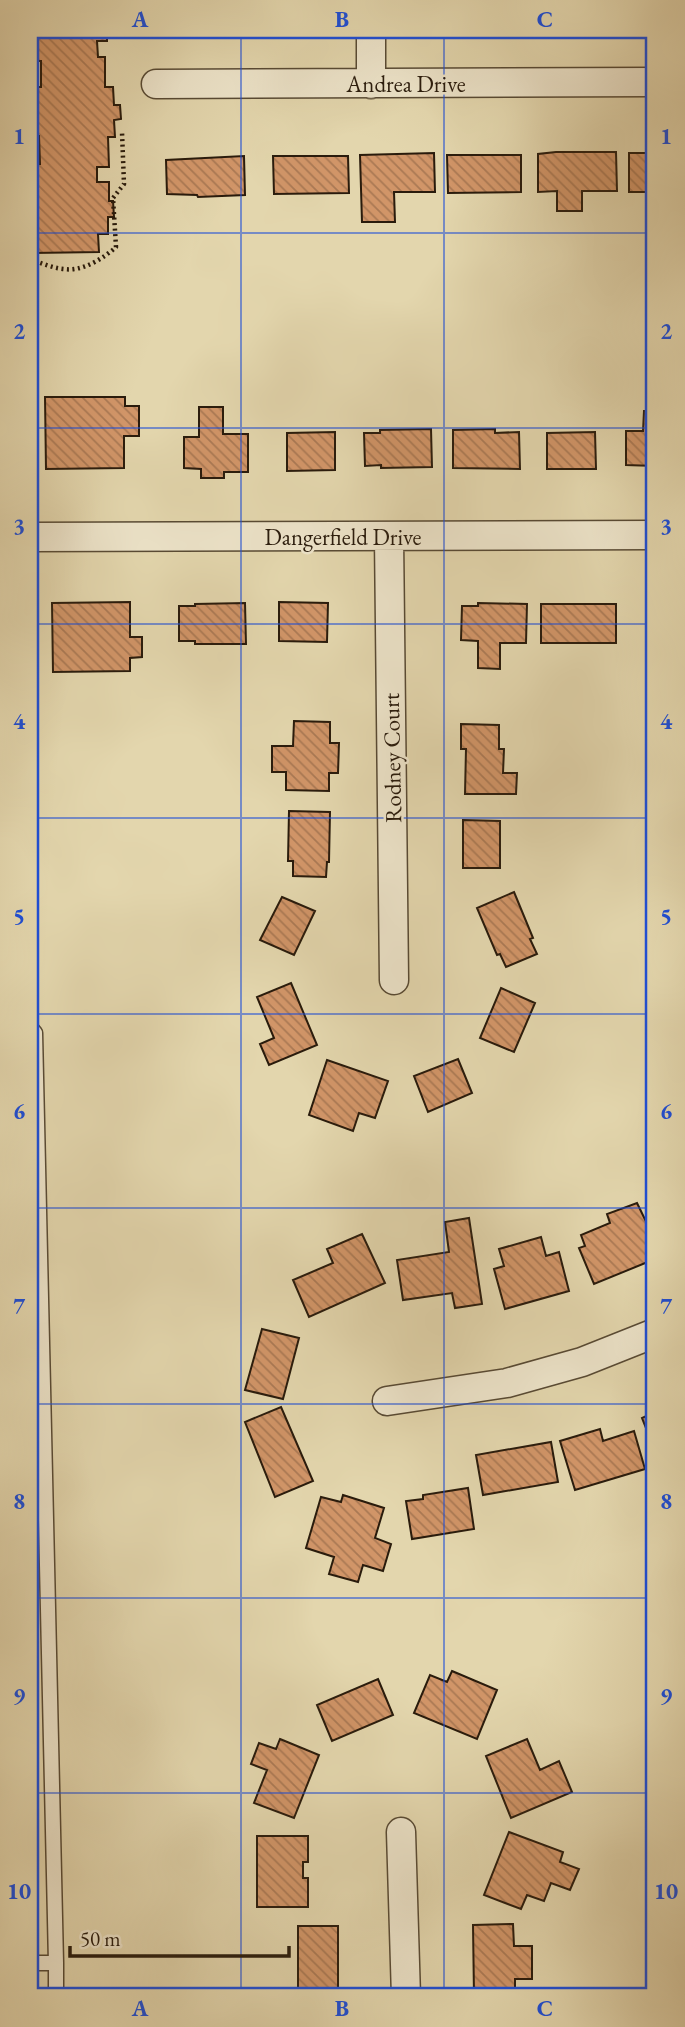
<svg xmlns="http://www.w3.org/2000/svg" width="685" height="2027" viewBox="0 0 685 2027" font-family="'EB Garamond',serif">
	<defs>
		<pattern id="building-back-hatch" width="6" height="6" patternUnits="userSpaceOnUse" patternTransform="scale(1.75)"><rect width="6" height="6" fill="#d19568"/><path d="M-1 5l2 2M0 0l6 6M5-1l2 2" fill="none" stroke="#aa7954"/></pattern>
	</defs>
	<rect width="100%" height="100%" fill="#e3d6ad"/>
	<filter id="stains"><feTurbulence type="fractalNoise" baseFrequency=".00286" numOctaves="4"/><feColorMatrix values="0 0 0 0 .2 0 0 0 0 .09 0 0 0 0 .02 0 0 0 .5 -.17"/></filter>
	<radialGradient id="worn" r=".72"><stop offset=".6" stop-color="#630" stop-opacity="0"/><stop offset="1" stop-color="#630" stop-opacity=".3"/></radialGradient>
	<path fill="url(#building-back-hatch)" stroke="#291b0c" stroke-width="2" d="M30 30H107V41H97L98 57H105V87H113L114 105H120L121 119 114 120 115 137H108L109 167H97V182H109V201H113L114 217H108V234H98L99 252 33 253V234H30V183H33L32 164H40L39 136H35V124H33L32 101H34V87H41V61H30Z
		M646 151H655V192H629V153H646Z
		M556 152H616L617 191H582V211H557V191L538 192V154Z
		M434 153 435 192H394L395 222H362L360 155Z
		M447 155H521V192L448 193Z
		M244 156 245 195 198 197 197 195 167 194 166 160Z
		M273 156H348L349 193 274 194Z
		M45 397H125V406H139V436H124V468L46 469Z
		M199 407H223V434H248V472H224V478H201V469L184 468V437H199Z
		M644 411H655V466L626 465V431H643Z
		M431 429 432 467 381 468V465L365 466 364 433H380V430Z
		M495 429V433L519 432 520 469 453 468V430Z
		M335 432V470L287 471V433Z
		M595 432 596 469H547V433Z
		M130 602V637H142V657L130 658V671L53 672 52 603Z
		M279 602 328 603 327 642 279 641Z
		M648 602H655V688H649Z
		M245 603 246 644H195V641H179V606H195V604Z
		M478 603 527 604 526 643H500V669L478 668V641L461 640 462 606H478Z
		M541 604H616V643H541Z
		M30 612 33 680H30Z
		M294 721 330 722V743H339L338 773H329V791L286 790V772H272V746H293Z
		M654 723H655V796L653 783Z
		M461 724 499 725V749H504L503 773H517L516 794H465L466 749H461Z
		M289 811 330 812 329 862H327L326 877 293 876V861H288Z
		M463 820 500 821V868H463Z
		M514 892 533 938 530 939 537 954 506 967 500 954 497 955 477 908Z
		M282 897 315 911 294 955 260 940Z
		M291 983 317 1045 269 1065 260 1044 274 1038 257 997Z
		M501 988 535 1003 514 1052 480 1038Z
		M458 1059 472 1093 428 1112 414 1076Z
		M327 1060 388 1081 375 1118 359 1113 353 1131 309 1115Z
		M637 1203 655 1240V1259L594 1284 579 1248 585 1246 581 1235 610 1223 607 1214Z
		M469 1218 482 1304 455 1308 452 1293 403 1300 397 1260 449 1252 445 1222Z
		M362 1234 385 1283 309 1317 293 1280 333 1263 327 1249Z
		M541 1237 546 1256 559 1252 569 1291 505 1309 494 1269 504 1266 499 1249Z
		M262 1329 299 1338 283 1399 245 1390Z
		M281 1407 313 1481 275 1497 245 1422Z
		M655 1412V1451L642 1418Z
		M600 1429 603 1441 634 1431 645 1469 575 1490 560 1441Z
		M551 1442 558 1482 483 1495 476 1455Z
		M468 1488 474 1529 412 1539 406 1501 423 1499V1495Z
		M343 1495 384 1508 375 1538 391 1544 383 1571 363 1565 358 1582 329 1574 334 1557 306 1548 321 1497 341 1502Z
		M452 1671 497 1690 477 1739 414 1713 430 1675 447 1682Z
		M378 1679 393 1715 332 1741 317 1705Z
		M280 1739 319 1755 294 1818 254 1803 267 1770 251 1764 259 1743 276 1749Z
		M527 1739 540 1770 559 1761 572 1792 511 1818 486 1756Z
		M509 1832 563 1852 560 1862 579 1869 570 1890 551 1883 544 1901 527 1895 521 1909 484 1895Z
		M257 1836H308V1862H303V1878H308V1907H257Z
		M513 1924 514 1946H532V1979H515V1994L474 1995 473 1925Z
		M298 1926H338V1994H298Z"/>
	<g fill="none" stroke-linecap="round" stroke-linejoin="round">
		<g stroke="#584a34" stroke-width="17">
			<path id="service" d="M30 1027 35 1033 56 1963
				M30 1963H56V1997"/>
		</g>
		<g stroke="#584a34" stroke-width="31">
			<path id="minor" d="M371 30V84
				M156 84 655 82
				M30 537 655 535
				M389 537 394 980
				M387 1401 507 1383 582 1362 655 1333
				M401 1832 406 1997"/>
		</g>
		<path stroke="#291b0c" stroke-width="4.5" stroke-dasharray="2 3.5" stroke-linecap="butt" d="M30 259C41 263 52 268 64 269 82 272 104 258 116 247L113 198 124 184 122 132"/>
		<use href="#service" stroke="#ede4ca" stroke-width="14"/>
		<use href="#minor" stroke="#ede4ca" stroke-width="28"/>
	</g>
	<path fill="none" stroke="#1d4ed8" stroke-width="2" stroke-opacity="0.55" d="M241 30V1997M444 30V1997M30 233H655M30 428H655M30 624H655M30 818H655M30 1014H655M30 1208H655M30 1404H655M30 1598H655M30 1793H655"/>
	<g text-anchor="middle" stroke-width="5" stroke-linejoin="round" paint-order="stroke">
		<g font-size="23" fill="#291b0c" stroke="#ede4ca">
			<text x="406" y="92">Andrea Drive</text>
			<text x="343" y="545">Dangerfield Drive</text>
			<text transform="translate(392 758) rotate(-91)" y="8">Rodney Court</text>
		</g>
	</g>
	<rect width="685" height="2027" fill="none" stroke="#e3d6ad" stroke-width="77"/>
	<path d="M70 1946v10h219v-10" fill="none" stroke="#291b0c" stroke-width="3.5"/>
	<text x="80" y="1946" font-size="21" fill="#291b0c" stroke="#ede4ca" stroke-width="5" paint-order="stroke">50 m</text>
	<rect x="38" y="38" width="608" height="1950" fill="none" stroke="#1d4ed8" stroke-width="2.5"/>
	<g font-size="23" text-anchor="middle" font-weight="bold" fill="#1d4ed8">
		<text x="140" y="27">A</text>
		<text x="342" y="27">B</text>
		<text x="545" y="27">C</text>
		<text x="19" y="144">1</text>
		<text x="666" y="144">1</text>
		<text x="19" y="339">2</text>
		<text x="666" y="339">2</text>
		<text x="19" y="534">3</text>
		<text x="666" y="534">3</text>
		<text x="19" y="729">4</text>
		<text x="666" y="729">4</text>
		<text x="19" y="924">5</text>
		<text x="666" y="924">5</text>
		<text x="19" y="1119">6</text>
		<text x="666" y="1119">6</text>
		<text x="19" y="1314">7</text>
		<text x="666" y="1314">7</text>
		<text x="19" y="1509">8</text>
		<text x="666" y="1509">8</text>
		<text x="19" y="1704">9</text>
		<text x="666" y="1704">9</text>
		<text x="19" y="1899">10</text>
		<text x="666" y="1899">10</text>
		<text x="140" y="2016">A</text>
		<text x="342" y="2016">B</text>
		<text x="545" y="2016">C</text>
	</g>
	<rect width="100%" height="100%" filter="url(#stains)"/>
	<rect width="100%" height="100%" fill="url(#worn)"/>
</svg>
